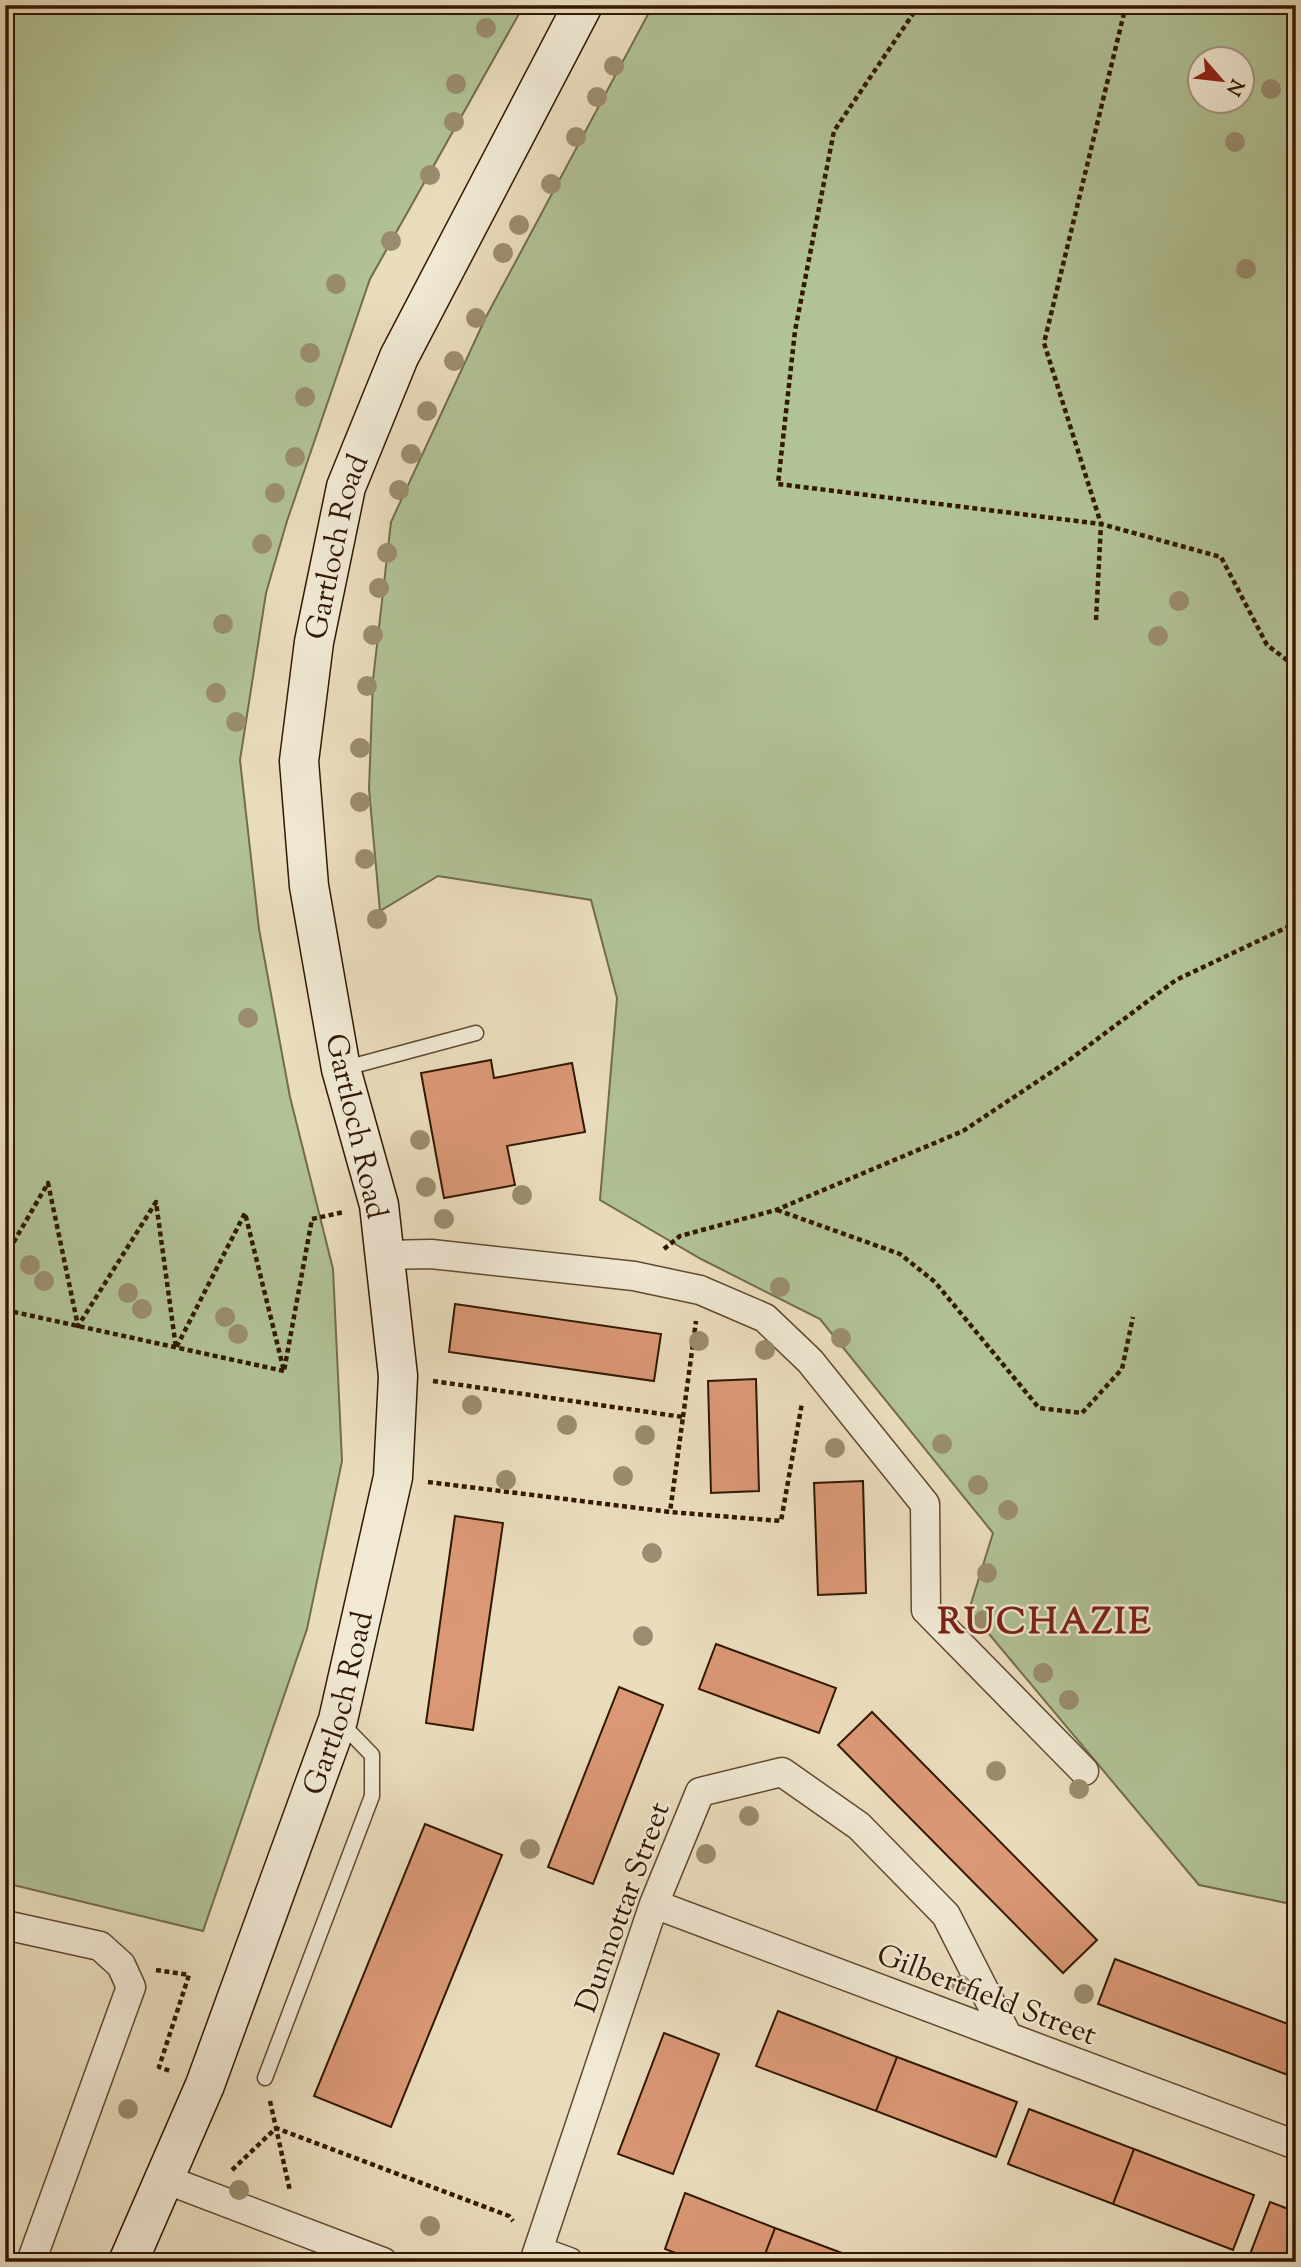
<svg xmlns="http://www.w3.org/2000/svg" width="1301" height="2267" viewBox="0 0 1301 2267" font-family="'Sorts Mill Goudy',serif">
	<rect width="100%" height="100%" fill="#eaddbe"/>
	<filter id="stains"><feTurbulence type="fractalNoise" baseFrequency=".00286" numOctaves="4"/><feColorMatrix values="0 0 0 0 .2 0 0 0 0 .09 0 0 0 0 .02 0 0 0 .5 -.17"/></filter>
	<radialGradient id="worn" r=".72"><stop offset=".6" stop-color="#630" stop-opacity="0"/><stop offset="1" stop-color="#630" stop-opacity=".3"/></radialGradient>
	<path fill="#b1c296" stroke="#726d4c" stroke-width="2" fill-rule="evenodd" d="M5 5H524L370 279 287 521 266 593 240 760 259 929 290 1097 333 1269 342 1461 307 1629 203 1931 5 1883Z
		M653 5H1296V1905L1199 1885 969 1610 993 1533 820 1319 701 1259 600 1200 617 998 591 900 438 876 380 911 369 789 373 680 391 522 486 317ZM1200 60H1242V102H1200Z"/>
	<path fill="#db9876" stroke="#321802" stroke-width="2" d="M491 1060 494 1078 572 1063 585 1132 507 1146 515 1185 444 1198 421 1073Z
		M455 1304 661 1334 654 1381 449 1352Z
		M756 1379 759 1491 711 1493 708 1381Z
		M863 1481 866 1593 818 1595 814 1483Z
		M455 1516 503 1523 473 1730 426 1723Z
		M716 1644 836 1688 819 1733 699 1689Z
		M619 1687 663 1705 593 1884 548 1867Z
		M872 1712 1097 1940 1063 1973 838 1745Z
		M425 1824 502 1855 391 2127 314 2096Z
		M1115 1959 1296 2027V2078L1098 2004Z
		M778 2011 897 2057 876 2111 756 2066Z
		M664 2033 719 2054 673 2174 618 2154Z
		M897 2057 1017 2102 996 2157 876 2111Z
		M1029 2109 1134 2149 1113 2204 1008 2164Z
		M1134 2149 1254 2195 1233 2250 1113 2204Z
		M685 2193 775 2228 762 2262H699L665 2249Z
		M1270 2202 1296 2212V2262H1261L1249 2257Z
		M775 2228 866 2262H762Z"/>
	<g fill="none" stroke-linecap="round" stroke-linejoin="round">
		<g stroke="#604931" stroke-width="17">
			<path id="service" d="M342 1069 476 1033
				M265 2078 372 1796V1755L339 1721"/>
		</g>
		<g stroke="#604931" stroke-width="31">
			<path id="minor" d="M384 1255 431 1254 634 1276 700 1290 765 1318 810 1361 925 1504 926 1610 1084 1771
				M654 1904 1296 2145
				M5 1925 100 1946 121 1965 131 1987 31 2262
				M162 2178 383 2262
				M539 2251 569 2262
				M534 2262 654 1904 700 1792 782 1772 859 1826 946 1915 1008 2037"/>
		</g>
		<g stroke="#321802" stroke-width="41">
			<g id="secondary">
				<path id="s1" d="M128 2262 205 2085 338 1720 393 1477 398 1376 379 1205 341 1069 309 886 299 761 314 642 346 487 399 357 583 5"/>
			</g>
		</g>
		<path stroke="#321802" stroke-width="4.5" stroke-dasharray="5 3.5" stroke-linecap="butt" d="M919 5 834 131 795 331 778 484 1101 524 1221 557 1267 645 1296 667
			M1096 620 1101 524 1044 343 1126 5
			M777 1210 900 1254 935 1282 1039 1408 1082 1413 1122 1369 1133 1317
			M664 1249 680 1236 776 1210 963 1131 1068 1061 1176 980 1296 923
			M5 1257 48 1183 78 1326 156 1202 176 1348 245 1213 284 1371 312 1219 344 1212
			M5 1310 284 1371
			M433 1381 683 1417 670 1512
			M683 1417 696 1321
			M428 1482 670 1512 781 1521 802 1403
			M156 1970 189 1975 159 2067 170 2071
			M270 2101 290 2191
			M232 2170 276 2128 509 2216 513 2221"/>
		<use href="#service" stroke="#f1e9d5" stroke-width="14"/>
		<use href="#minor" stroke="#f1e9d5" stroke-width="28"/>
		<use href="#secondary" stroke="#f1e9d5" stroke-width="38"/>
	</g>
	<g fill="#9a8d6f">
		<circle cx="486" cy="28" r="10"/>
		<circle cx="614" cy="66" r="10"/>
		<circle cx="456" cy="84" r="10"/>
		<circle cx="1271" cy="89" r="10"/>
		<circle cx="597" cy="97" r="10"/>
		<circle cx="454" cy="122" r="10"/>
		<circle cx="576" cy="137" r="10"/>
		<circle cx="1235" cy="142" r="10"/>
		<circle cx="430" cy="175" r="10"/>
		<circle cx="551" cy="184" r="10"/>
		<circle cx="519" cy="225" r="10"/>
		<circle cx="391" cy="241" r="10"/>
		<circle cx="503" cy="253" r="10"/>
		<circle cx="1246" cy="269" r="10"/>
		<circle cx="336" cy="284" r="10"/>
		<circle cx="476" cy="318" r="10"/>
		<circle cx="310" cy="353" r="10"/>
		<circle cx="454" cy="361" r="10"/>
		<circle cx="305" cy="397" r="10"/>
		<circle cx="427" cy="411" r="10"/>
		<circle cx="411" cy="454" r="10"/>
		<circle cx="295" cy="457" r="10"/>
		<circle cx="399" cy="490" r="10"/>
		<circle cx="275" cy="493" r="10"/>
		<circle cx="262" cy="544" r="10"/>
		<circle cx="387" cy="553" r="10"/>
		<circle cx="379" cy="588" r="10"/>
		<circle cx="1179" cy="601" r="10"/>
		<circle cx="223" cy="624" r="10"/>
		<circle cx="373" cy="635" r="10"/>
		<circle cx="1158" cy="636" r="10"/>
		<circle cx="367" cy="686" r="10"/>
		<circle cx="216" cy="693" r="10"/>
		<circle cx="236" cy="722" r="10"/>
		<circle cx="360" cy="748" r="10"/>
		<circle cx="360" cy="802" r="10"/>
		<circle cx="365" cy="859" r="10"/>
		<circle cx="377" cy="919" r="10"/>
		<circle cx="248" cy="1018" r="10"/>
		<circle cx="420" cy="1140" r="10"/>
		<circle cx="426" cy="1187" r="10"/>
		<circle cx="522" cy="1195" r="10"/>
		<circle cx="444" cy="1219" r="10"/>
		<circle cx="30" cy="1265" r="10"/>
		<circle cx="44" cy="1281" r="10"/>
		<circle cx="780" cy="1287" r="10"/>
		<circle cx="128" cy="1293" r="10"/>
		<circle cx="142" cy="1309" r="10"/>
		<circle cx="225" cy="1317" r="10"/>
		<circle cx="238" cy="1334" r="10"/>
		<circle cx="841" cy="1338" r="10"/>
		<circle cx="699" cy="1341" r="10"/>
		<circle cx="765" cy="1350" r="10"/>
		<circle cx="472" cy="1405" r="10"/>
		<circle cx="567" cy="1425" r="10"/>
		<circle cx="645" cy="1435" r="10"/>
		<circle cx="942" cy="1444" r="10"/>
		<circle cx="835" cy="1448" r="10"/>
		<circle cx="623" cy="1476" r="10"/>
		<circle cx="506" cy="1480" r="10"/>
		<circle cx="978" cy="1485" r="10"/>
		<circle cx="1008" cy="1510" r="10"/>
		<circle cx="652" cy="1553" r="10"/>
		<circle cx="987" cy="1573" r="10"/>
		<circle cx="984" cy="1620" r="10"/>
		<circle cx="643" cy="1636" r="10"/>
		<circle cx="1043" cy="1673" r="10"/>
		<circle cx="1069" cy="1700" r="10"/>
		<circle cx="996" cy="1771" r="10"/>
		<circle cx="1079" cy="1789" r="10"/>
		<circle cx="749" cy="1816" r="10"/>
		<circle cx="530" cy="1849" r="10"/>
		<circle cx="706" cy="1854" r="10"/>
		<circle cx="961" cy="1985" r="10"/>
		<circle cx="1084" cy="1994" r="10"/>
		<circle cx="128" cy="2109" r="10"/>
		<circle cx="239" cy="2190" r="10"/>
		<circle cx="430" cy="2226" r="10"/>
	</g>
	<g text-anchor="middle" stroke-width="5" stroke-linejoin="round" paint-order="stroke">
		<g font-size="30" fill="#321802" stroke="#f1e9d5">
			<text dy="10" stroke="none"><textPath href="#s1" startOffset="1774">Gartloch Road</textPath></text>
			<text transform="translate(357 1126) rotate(77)" y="10">Gartloch Road</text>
			<text dy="10" stroke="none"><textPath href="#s1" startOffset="598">Gartloch Road</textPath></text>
			<text transform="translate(622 1907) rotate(-70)" y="10">Dunnottar Street</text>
			<text transform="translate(987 1994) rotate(21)" y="10">Gilbertfield Street</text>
		</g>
		<g font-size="37" font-weight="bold" letter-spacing="2" fill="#7a1f14" stroke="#f1e9d5">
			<text x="1045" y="1633">RUCHAZIE</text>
		</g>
	</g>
	<rect width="1301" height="2267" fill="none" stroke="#eaddbe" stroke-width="28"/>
	<rect x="7" y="7" width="1287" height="2253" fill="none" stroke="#321802" stroke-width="3.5"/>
	<rect x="14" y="14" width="1273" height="2239" fill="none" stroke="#321802" stroke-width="2"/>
	<g transform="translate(1221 80) rotate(118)"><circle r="33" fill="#f1e9d5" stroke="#a59581" stroke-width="2"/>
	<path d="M0-5L12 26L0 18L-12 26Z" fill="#8f2418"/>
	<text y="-10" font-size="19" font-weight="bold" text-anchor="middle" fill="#321802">N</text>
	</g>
	<rect width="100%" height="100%" filter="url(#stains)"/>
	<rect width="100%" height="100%" fill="url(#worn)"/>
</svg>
